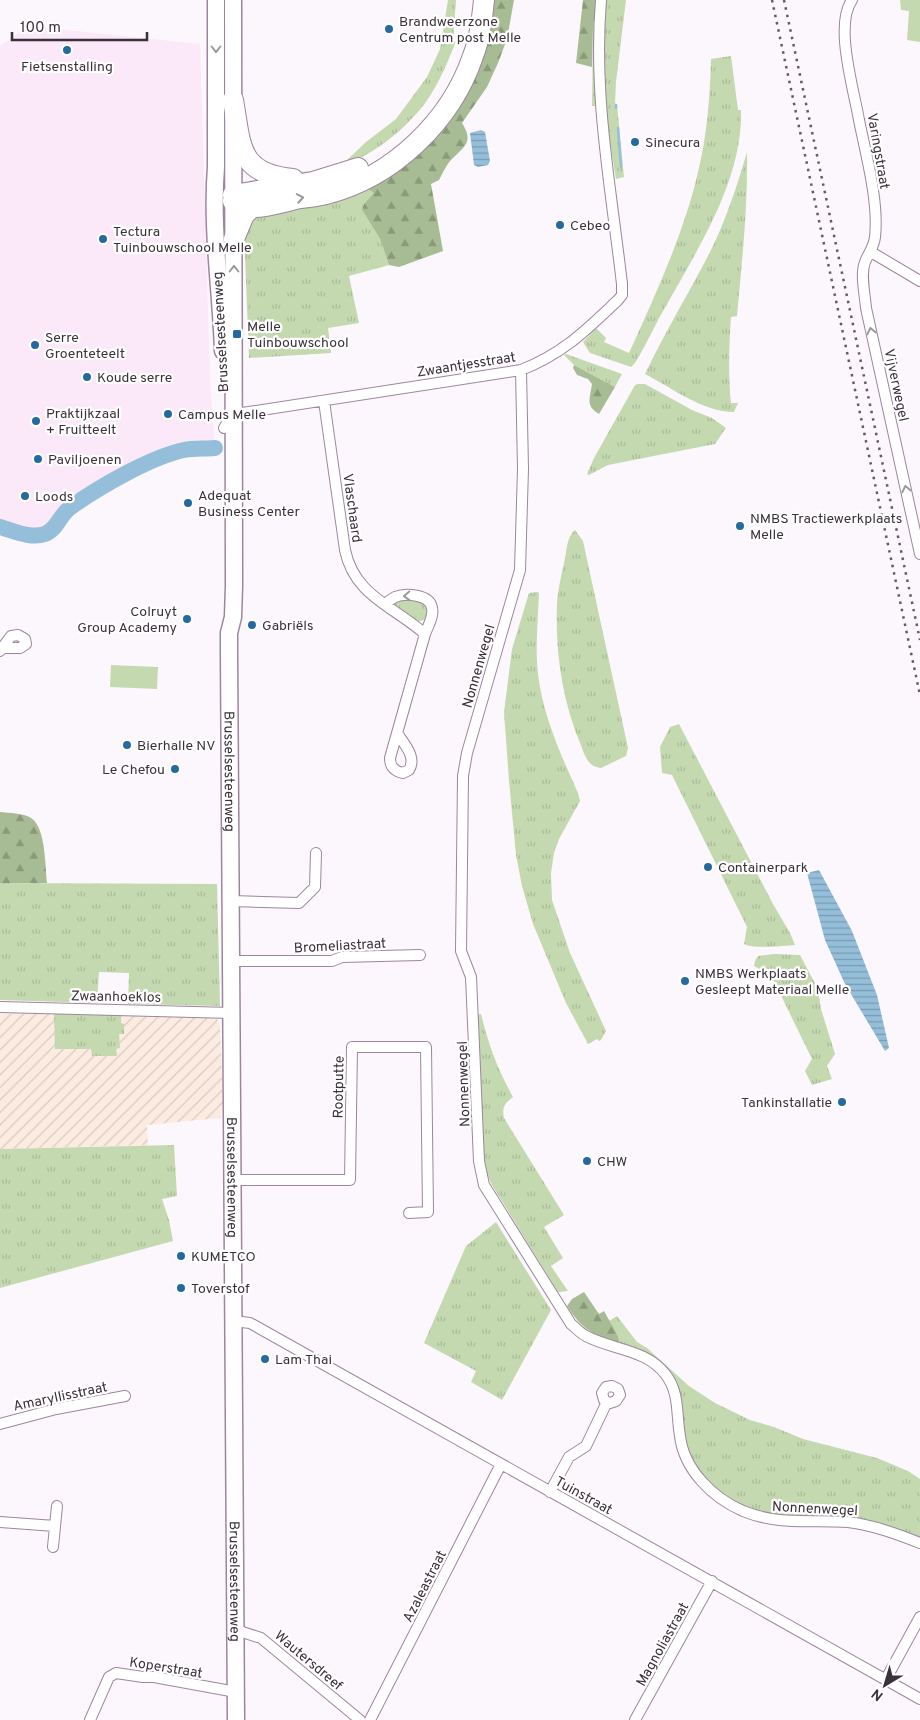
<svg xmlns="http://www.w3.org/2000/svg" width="920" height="1720" viewBox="0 0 920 1720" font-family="Overpass,sans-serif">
	<defs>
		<pattern id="industrial-furrows" width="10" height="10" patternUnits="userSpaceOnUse" patternTransform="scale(1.25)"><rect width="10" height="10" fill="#fcebe0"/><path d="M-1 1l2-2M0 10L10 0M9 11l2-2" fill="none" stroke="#d9cac1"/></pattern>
		<pattern id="grass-tufts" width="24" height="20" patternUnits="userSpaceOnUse" patternTransform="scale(1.25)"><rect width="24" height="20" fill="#c4d9b0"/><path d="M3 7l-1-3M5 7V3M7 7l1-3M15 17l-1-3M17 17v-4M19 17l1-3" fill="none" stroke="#a9bb98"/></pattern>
		<pattern id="forest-firs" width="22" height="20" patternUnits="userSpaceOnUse" patternTransform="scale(1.25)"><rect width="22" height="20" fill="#a7bc94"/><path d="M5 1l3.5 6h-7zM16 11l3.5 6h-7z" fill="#89997a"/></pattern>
		<pattern id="water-rules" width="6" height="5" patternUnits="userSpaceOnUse" patternTransform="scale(1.25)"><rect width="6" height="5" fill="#94bed9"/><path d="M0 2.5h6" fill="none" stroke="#7a9bb1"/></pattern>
	</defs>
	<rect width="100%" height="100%" fill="#fcf7fc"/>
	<path fill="url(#industrial-furrows)" d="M34 1013 217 1018 220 1026 223 1104 220 1118 147 1125 148 1145 0 1149V1014Z"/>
	<path fill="#fbe8f9" d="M28 26 200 44 210 380 215 448 187 450 138 468 97 490 68 508 60 516 54 530 45 535H31L0 527V46Z"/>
	<path fill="url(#grass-tufts)" d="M448 0H456L453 41H456C448 62 439 83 426 102 401 135 361 165 320 172 311 173 298 177 290 176 279 173 268 167 258 163L257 156 266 165 298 172 316 171 339 165 347 160 366 142 396 119 427 77 440 49Z
		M597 0H626L616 82 615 103 617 105 624 177 616 179 604 106H592L593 26Z
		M731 56 738 110H741C743 179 699 247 666 306 655 324 647 344 635 363L631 367 590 353 583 342 596 328 606 338 604 342 629 353C655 296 684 233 698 172 707 136 710 97 711 59Z
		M747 152C748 207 742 261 737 316L731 317C729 346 728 374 731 403H738L734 412C703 412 672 388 645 374 665 332 689 293 710 252 726 220 737 186 747 152Z
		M365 186 375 193 364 204 362 210 380 239 389 265 349 276 359 323 328 328 331 353 249 358 244 231 256 216Z
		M566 354 622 374 615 387 574 365 564 355Z
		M638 384H645L692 410 712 418 726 428 715 444 608 465 589 475 587 474 594 458 635 385Z
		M575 530 583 541 628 748 626 756 601 768C597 767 594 767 591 764 585 759 583 750 580 743 562 700 555 650 557 604 558 588 562 573 565 558 567 549 567 536 575 530Z
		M537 592 539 593C538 620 535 647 538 674 543 716 561 755 578 793L580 801 559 839 554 853 551 873 552 900 570 953 606 1031 601 1040 599 1041 597 1039 588 1044 566 1003 533 924 522 886 516 855 509 781 504 712 512 649 529 593Z
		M397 600H421L429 607 426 619 421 621H417L395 606 394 603Z
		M679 724 773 904 790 933 795 945C785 946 752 949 744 944L747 927 672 775 662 773 660 747 670 727Z
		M0 883 217 884 220 1006 128 1004 129 973 99 972 97 1003 0 1000Z
		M774 954 800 955 818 989 821 1009 835 1054 827 1066 832 1079 812 1085 805 1071 812 1059 771 975 754 966 755 961 758 956Z
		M54 1013 121 1015V1023L124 1024V1034H119L120 1048 116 1049 117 1056H92L91 1049H55Z
		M481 1014C489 1046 497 1068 513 1097 504 1104 502 1107 504 1118L564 1215 544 1227 563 1258 551 1266 568 1291 558 1292 492 1185 487 1174 484 1158 477 1015Z
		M174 1145 177 1196 162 1199 169 1220 173 1241 0 1288V1149Z
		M496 1222 551 1310 502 1400 471 1382 476 1371 424 1343 466 1246Z
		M617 1316 637 1342 647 1348 689 1386 715 1403 750 1420 774 1427 803 1439 877 1458 908 1471 920 1479V1539L881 1523 852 1517 784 1518 767 1515 737 1504 706 1481 689 1459 672 1376 620 1344 618 1336 609 1321Z"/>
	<path fill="url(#forest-firs)" d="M491 0H514L507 39 498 63 487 87 462 123C474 142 465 146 452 159 446 165 443 173 439 180L431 184 443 251 399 267 389 265 380 239 362 210 364 204 374 193 365 186 421 148Z
		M583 0H597L593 26 592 67 576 63Z
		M574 365 615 387 599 414C585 406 590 398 592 384L588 379 577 375 573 368Z
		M0 812C9 813 23 813 31 818 46 827 45 867 47 883H0Z
		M584 1292 599 1314 604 1311 618 1336 620 1344C595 1336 581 1329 567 1306L572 1299Z"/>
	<path fill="#c4d9b0" d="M900 0H920V42L907 40 909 11 901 10Z
		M111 665 158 667 157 689 110 687Z"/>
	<path fill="url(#water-rules)" d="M481 130 485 132 490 161 488 165 478 167 474 165 470 133Z
		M819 870 852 931 877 995 889 1048 885 1051 845 984 825 940 807 873Z"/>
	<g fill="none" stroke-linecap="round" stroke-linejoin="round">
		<path stroke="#94bed9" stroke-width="2.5" d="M616 108V105
			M618 128 621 167"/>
		<path stroke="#94bed9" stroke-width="16" d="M0 527C14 531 31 539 45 534 57 530 60 514 71 507 99 487 151 457 184 450 194 448 205 449 215 448"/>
		<g stroke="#9d869d" stroke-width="12">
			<path id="street" d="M852 0C834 25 854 90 859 120 866 155 879 202 875 237 874 247 868 254 865 262 860 275 865 294 866 308L920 554
				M871 252 920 281
				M521 370 523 469 520 570 467 753 463 776 461 951 471 977 479 1161 484 1185 571 1324C576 1328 580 1333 586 1336 612 1350 647 1349 666 1375 680 1394 676 1414 680 1436 684 1470 713 1498 743 1511 780 1526 810 1519 848 1522 873 1525 897 1534 920 1543
				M324 401 345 550C354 595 393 606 425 634
				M224 428 230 418 236 414 521 370C563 354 586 330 618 300L622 295V284C611 188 593 96 601 0
				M385 604C388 602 391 599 395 597 405 593 430 594 432 608 434 616 428 626 425 634L390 758C390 767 394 771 403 773L409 770C417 757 404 744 397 733
				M0 651 11 636 18 635 25 639 26 644 20 648H4
				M231 901 299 903 315 887 316 853
				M232 961H332L342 957 420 955
				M0 1007 232 1013
				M233 1180H350L352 1047H426L428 1212 409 1213
				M233 1321 250 1323 920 1699
				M0 1424 56 1409 125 1396
				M550 1492 569 1457 586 1446 607 1402 610 1403 616 1401 620 1395 618 1389 612 1386 606 1387 602 1393 604 1400 607 1402
				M0 1522 55 1526
				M53 1547 57 1506
				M236 1630 261 1638 360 1720
				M886 1679 920 1617
				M90 1720 109 1677 116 1673 143 1677H154L236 1692
				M370 1720 501 1464
				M635 1720 712 1581"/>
		</g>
		<g stroke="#9d869d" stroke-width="19">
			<g id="primary">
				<path d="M216 0V167C211 228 221 290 223 351"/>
				<path id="s1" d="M233 0 234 586 233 617 229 633V653L236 1720"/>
			</g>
		</g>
		<g stroke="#9d869d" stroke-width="22">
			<path id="highway" d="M233 100C241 144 237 174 293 179
				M233 195 313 182 358 168
				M233 201C239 203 245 206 251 207 265 208 286 201 300 198 309 197 318 196 326 194 393 177 451 121 473 56 480 38 482 19 484 0
				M234 239 244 215 252 207"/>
		</g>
		<use href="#street" stroke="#fff" stroke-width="10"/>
		<use href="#primary" stroke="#fff" stroke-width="16"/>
		<use href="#highway" stroke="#fff" stroke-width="20"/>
		<path stroke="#635a63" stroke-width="2.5" stroke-dasharray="2.5 5" stroke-linecap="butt" d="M772 0 920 695
			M784 0 920 640"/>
	</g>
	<defs><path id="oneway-chevron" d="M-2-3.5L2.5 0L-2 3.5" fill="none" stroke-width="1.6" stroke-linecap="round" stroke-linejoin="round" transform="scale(1.25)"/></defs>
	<g stroke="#9d989d">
		<use href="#oneway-chevron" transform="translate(216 49) rotate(90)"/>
		<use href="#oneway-chevron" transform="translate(300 198) rotate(-10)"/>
		<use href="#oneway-chevron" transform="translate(234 269) rotate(-90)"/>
		<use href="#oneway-chevron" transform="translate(871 331) rotate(-102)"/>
		<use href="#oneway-chevron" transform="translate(906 489) rotate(-102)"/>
		<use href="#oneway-chevron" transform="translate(407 596) rotate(177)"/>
	</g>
	<g fill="#246a9e" stroke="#fff" stroke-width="2">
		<circle cx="389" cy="29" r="5"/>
		<circle cx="67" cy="50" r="5"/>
		<circle cx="635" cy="142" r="5"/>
		<circle cx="560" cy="225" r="5"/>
		<circle cx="103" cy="239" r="5"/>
		<rect x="232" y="329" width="10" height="10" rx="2.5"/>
		<circle cx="35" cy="345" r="5"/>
		<circle cx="87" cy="377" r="5"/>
		<circle cx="168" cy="414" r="5"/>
		<circle cx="36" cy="421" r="5"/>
		<circle cx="38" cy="459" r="5"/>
		<circle cx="25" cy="496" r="5"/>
		<circle cx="188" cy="503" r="5"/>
		<circle cx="740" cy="526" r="5"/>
		<circle cx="187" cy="619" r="5"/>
		<circle cx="252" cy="625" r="5"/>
		<circle cx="127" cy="745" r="5"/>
		<circle cx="175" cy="769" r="5"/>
		<circle cx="708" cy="867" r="5"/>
		<circle cx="685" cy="981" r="5"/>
		<circle cx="842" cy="1102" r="5"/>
		<circle cx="587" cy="1161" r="5"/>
		<circle cx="181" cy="1256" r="5"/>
		<circle cx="181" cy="1288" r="5"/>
		<circle cx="265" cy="1359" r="5"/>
	</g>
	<g text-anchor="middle" stroke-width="4.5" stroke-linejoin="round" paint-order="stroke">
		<g font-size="14" fill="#3b313b" stroke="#fff" text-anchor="start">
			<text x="399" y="26">Brandweerzone<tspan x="399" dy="16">Centrum post Melle</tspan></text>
			<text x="67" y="71" text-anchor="middle">Fietsenstalling</text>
			<text x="645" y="147">Sinecura</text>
			<text x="570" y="230">Cebeo</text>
			<text x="113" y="236">Tectura<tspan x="113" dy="16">Tuinbouwschool Melle</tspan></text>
			<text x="247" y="331">Melle<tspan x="247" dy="16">Tuinbouwschool</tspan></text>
			<text x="45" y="342">Serre<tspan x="45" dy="16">Groenteteelt</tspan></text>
			<text x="97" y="382">Koude serre</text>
			<text x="46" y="418">Praktijkzaal<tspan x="46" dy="16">+ Fruitteelt</tspan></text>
			<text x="178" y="419">Campus Melle</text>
			<text x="48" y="464">Paviljoenen</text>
			<text x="198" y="500">Adequat<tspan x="198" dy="16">Business Center</tspan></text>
			<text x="35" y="501">Loods</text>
			<text x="750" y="523">NMBS Tractiewerkplaats<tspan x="750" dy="16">Melle</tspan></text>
			<text x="177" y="616" text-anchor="end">Colruyt<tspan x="177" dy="16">Group Academy</tspan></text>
			<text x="262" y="630">Gabriëls</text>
			<text x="137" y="750">Bierhalle NV</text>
			<text x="165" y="774" text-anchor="end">Le Chefou</text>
			<text x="718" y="872">Containerpark</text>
			<text x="695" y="978">NMBS Werkplaats<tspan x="695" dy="16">Gesleept Materiaal Melle</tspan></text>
			<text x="832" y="1107" text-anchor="end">Tankinstallatie</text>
			<text x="597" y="1166">CHW</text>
			<text x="191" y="1261">KUMETCO</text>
			<text x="191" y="1293">Toverstof</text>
			<text x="275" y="1364">Lam Thai</text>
		</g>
		<g font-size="14" fill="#3b313b" stroke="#fff">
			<text transform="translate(879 151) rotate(80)" y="5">Varingstraat</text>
			<text transform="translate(220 332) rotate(-93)" y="5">Brusselsesteenweg</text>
			<text transform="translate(466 364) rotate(-9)" y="5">Zwaantjesstraat</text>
			<text transform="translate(897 385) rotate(78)" y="5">Vijverwegel</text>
			<text transform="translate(353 508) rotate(82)" y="5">Vlaschaard</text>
			<text transform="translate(478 666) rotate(-74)" y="5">Nonnenwegel</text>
			<text dy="5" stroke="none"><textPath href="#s1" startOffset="772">Brusselsesteenweg</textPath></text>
			<text transform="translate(340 945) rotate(-3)" y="5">Bromeliastraat</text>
			<text transform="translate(116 996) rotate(1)" y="5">Zwaanhoeklos</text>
			<text transform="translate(463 1084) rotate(-92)" y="5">Nonnenwegel</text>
			<text transform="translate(338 1087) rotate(-89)" y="5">Rootputte</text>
			<text dy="5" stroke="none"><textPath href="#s1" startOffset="1178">Brusselsesteenweg</textPath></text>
			<text transform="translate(60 1396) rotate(-12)" y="5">Amaryllisstraat</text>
			<text transform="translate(584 1495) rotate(29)" y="5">Tuinstraat</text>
			<text transform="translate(815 1508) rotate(3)" y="5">Nonnenwegel</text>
			<text dy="5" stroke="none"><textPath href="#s1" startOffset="1582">Brusselsesteenweg</textPath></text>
			<text transform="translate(424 1586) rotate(-63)" y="5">Azaleastraat</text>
			<text transform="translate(662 1644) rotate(-61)" y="5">Magnoliastraat</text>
			<text transform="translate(309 1660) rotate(40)" y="5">Wautersdreef</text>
			<text transform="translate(166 1667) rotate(9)" y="5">Koperstraat</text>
		</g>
	</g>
	<g transform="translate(885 1685) rotate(218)" stroke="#ffffff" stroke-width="4" paint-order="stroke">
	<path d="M0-4L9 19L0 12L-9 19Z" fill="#3b313b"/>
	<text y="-8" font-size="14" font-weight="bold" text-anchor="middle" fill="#3b313b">N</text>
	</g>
	<path d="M12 32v8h135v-8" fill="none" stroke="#3b313b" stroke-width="2.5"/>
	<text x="20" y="32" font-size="15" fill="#3b313b" stroke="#ffffff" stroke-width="4" paint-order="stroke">100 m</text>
</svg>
